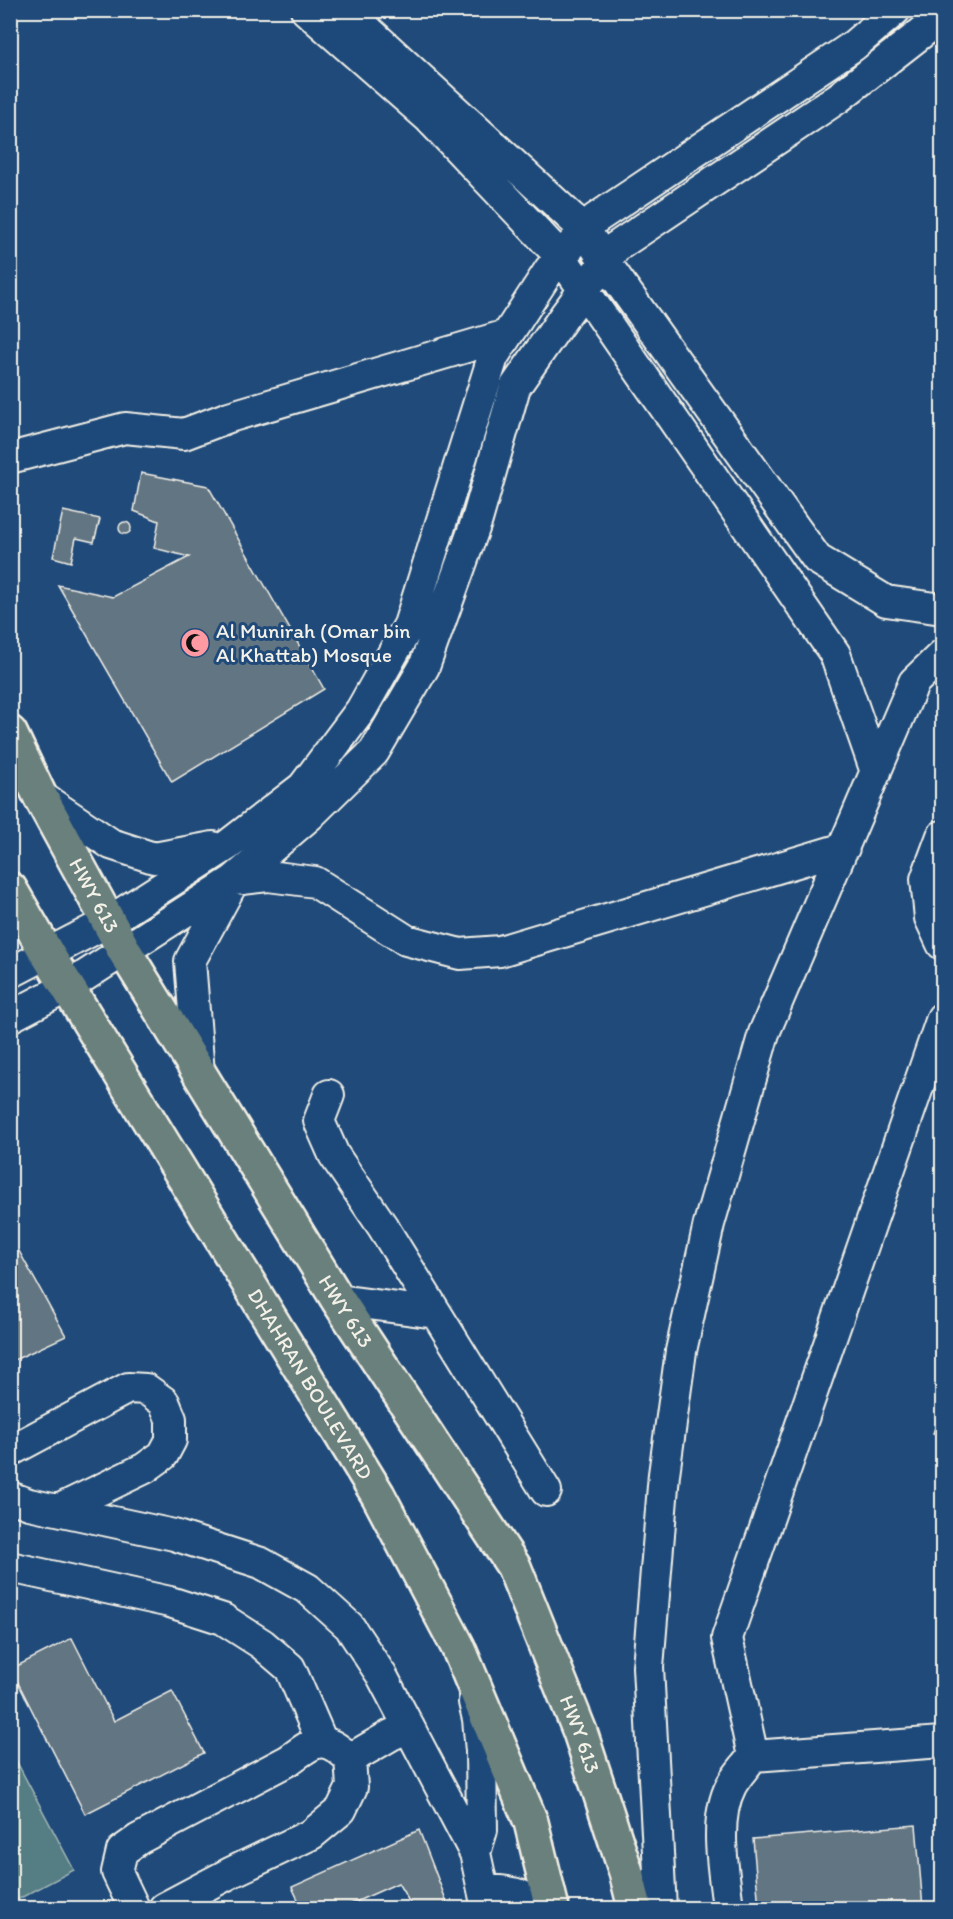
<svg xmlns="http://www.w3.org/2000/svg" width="953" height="1919" viewBox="0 0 953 1919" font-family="Itim,sans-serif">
	<rect width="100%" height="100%" fill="#1f4a7a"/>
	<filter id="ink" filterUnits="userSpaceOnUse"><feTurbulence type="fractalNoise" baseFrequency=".0167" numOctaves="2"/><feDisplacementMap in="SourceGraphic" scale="12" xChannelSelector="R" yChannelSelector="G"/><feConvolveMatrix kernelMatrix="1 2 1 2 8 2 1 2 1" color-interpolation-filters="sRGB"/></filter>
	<g filter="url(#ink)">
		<path fill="#557d84" stroke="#a4b7b6" stroke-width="1.5" d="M10 1749 74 1870 11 1903H10Z"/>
		<path fill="#627482" stroke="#f4f1e8" stroke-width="1.5" d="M141 473 208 486 324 689 172 782 58 585 113 597 189 557 154 548 159 521 134 511Z
			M63 511 100 519 94 542 76 538 71 562 53 557Z
			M119 528a6 6 0 1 1 12 0a6 6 0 1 1-12 0Z
			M19 1251 66 1336 10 1362V1255Z
			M942 1409V1436L933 1433Z
			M72 1638 114 1721 172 1691 204 1753 85 1814 11 1669Z
			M916 1825 923 1908H759L753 1839Z
			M419 1830 448 1905 443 1908H413L398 1883 342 1908H302L292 1887Z"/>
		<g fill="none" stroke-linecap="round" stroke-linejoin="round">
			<g stroke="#f4f1e8" stroke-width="34">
				<path id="minor" d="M306 10 429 118 561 257 835 654 876 772
					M346 10 585 230 605 262 817 559 886 601 942 609
					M10 458 125 428 184 434 229 417 507 335
					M40 796 111 844 154 858 213 847
					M942 836 926 879 930 918 942 944
					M10 973 108 922 228 845 303 787 361 710 409 625 493 357 550 269 595 219 853 46 895 10
					M10 1017 69 986 234 880 310 815 374 752 424 667 477 520 515 387 565 315 616 247 838 98 942 17
					M199 1073 190 961 234 880 268 876 315 882 406 940 460 954 500 951 844 848
					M329 1095 319 1121 334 1155 383 1227 546 1491
					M338 1300 436 1313
					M10 1451 128 1388 146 1389 164 1402 171 1419V1440L163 1455 145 1468 58 1510
					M10 1497 29 1504 174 1535 261 1563 308 1589 349 1626 382 1676 475 1853
					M10 1567 170 1602 223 1619 262 1644 290 1668 322 1742
					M474 1702 478 1719 481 1751 482 1830 475 1853 487 1908
					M753 1756 942 1742
					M350 1759 391 1735 409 1727
					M483 1890C508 1891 522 1892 542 1908
					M134 1908 117 1872 122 1851 139 1839 289 1760C316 1740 323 1734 350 1759L352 1787 341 1810 312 1834 232 1872 164 1908
					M661 1908 648 1667 664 1474 681 1351 709 1224 764 1033 914 682 942 655
					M728 1908C724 1872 713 1820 731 1786 736 1776 746 1766 753 1756L727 1638 942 1018"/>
			</g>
			<g stroke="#f4f1e8" stroke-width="38">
				<g id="major">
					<path id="s1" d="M10 733 40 796 125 952 338 1300 514 1567 580 1732 626 1872 635 1908"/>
					<path id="s2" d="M10 889 48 955 378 1495 458 1647 531 1822 552 1908"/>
				</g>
			</g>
			<use href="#minor" stroke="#1f4a7a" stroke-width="30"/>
			<use href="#major" stroke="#6a807c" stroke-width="33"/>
		</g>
	</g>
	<defs>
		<g id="mosque-disc" transform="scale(1.5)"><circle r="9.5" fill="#ff9aa2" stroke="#1f4a7a"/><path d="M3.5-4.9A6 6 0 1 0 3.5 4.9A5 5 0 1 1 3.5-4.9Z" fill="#111"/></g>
	</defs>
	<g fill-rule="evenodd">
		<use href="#mosque-disc" x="195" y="643"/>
	</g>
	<g text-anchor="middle" stroke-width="6" stroke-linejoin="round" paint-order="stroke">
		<g font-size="21" fill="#f4f1e8" stroke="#1f4a7a" text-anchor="start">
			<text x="216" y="638">Al Munirah (Omar bin<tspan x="216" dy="24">Al Khattab) Mosque</tspan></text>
		</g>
		<g font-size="21" fill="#f4f1e8" stroke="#1f4a7a">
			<text dy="7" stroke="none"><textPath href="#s1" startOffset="183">HWY 613</textPath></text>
			<text dy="7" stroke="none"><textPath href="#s1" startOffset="669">HWY 613</textPath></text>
			<text dy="7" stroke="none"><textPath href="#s2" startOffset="579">DHAHRAN BOULEVARD</textPath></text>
			<text dy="7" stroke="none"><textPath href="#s1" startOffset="1155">HWY 613</textPath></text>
		</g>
	</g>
	<rect width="953" height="1919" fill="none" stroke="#1f4a7a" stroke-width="36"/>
	<rect x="18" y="18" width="917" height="1883" fill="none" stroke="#f4f1e8" stroke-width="2" filter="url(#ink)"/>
</svg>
